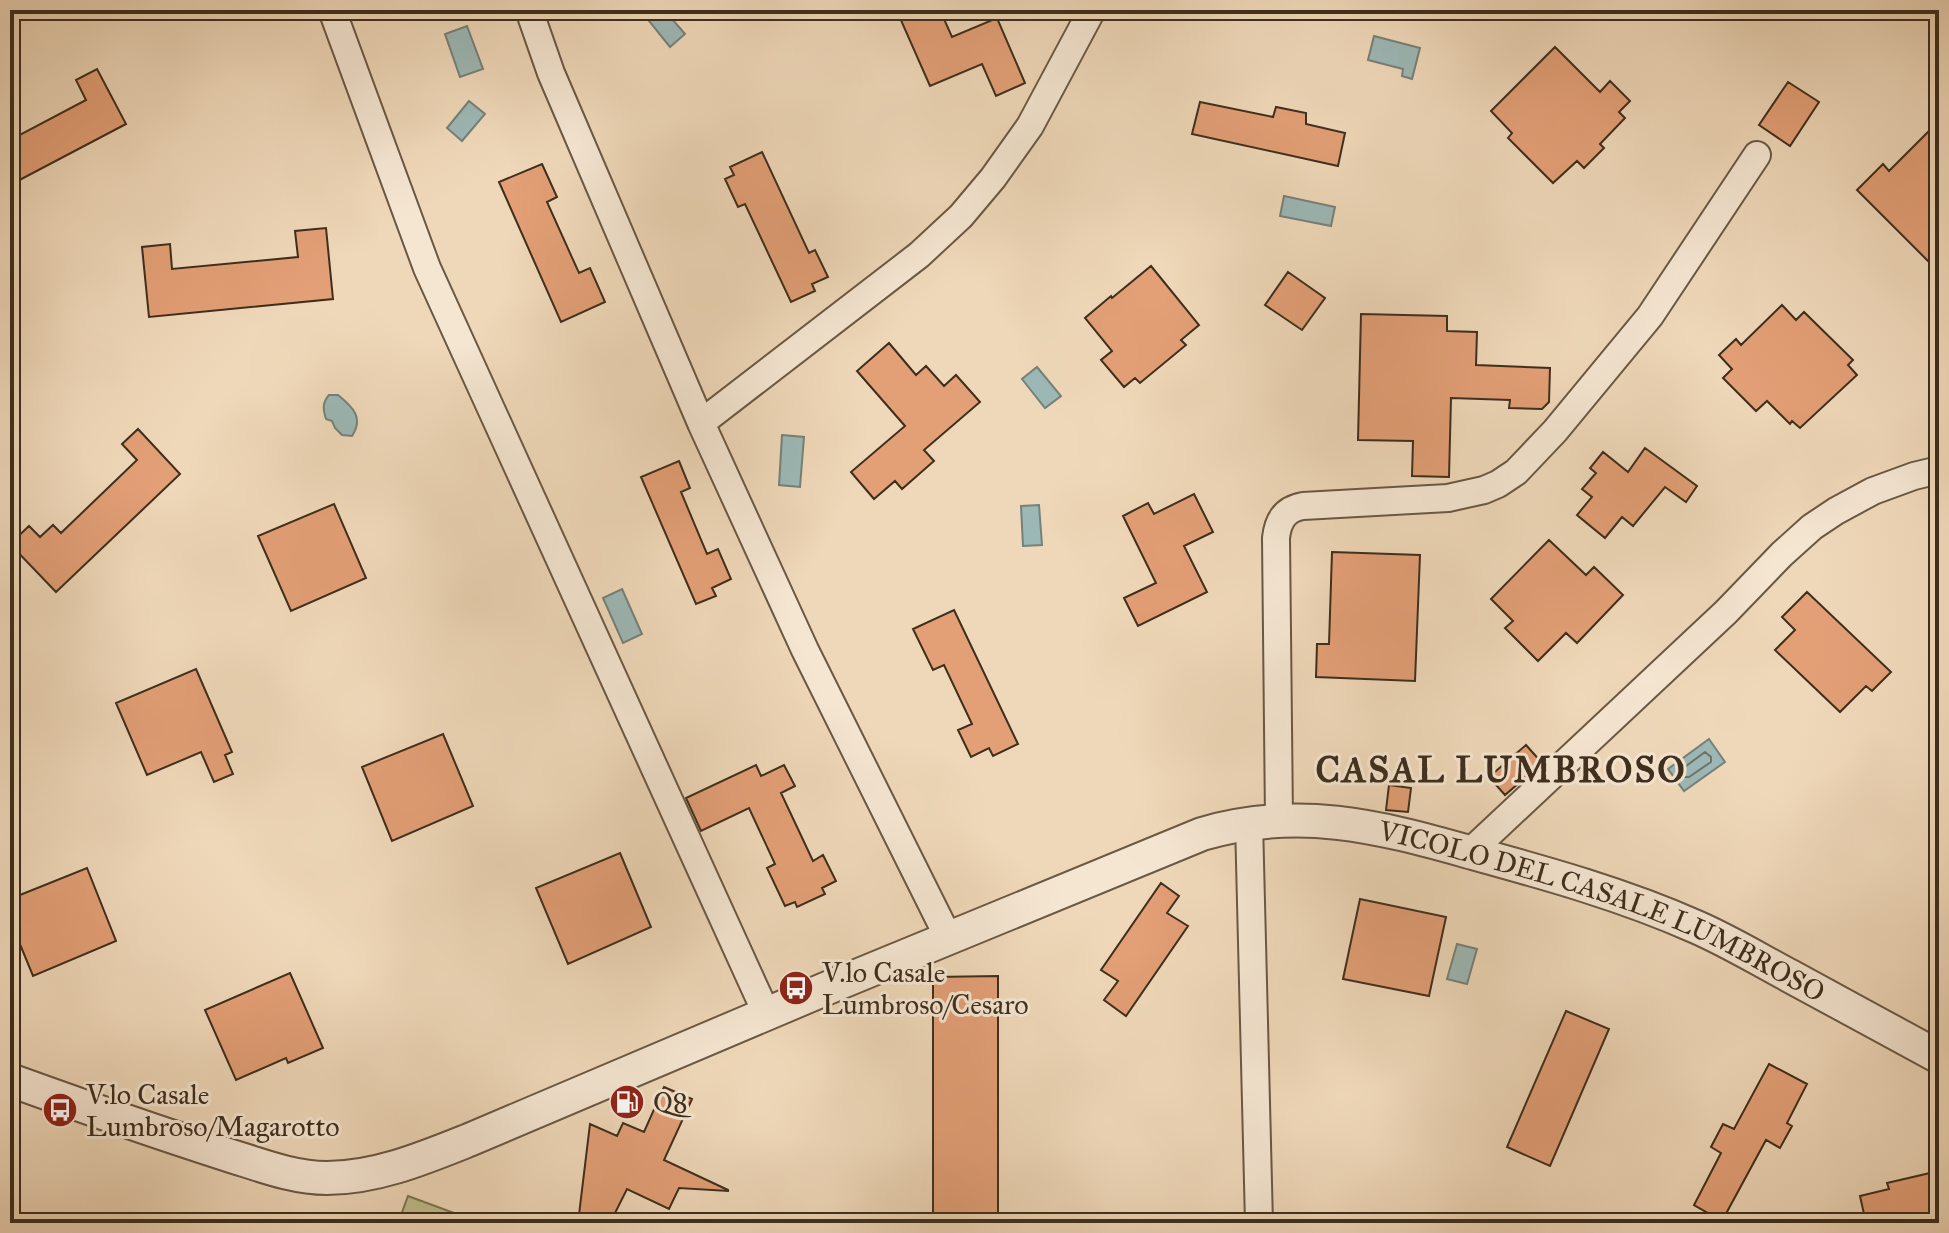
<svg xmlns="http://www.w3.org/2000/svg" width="1949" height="1233" viewBox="0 0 1949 1233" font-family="'IM FELL Great Primer',serif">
	<rect width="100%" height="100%" fill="#efd8b9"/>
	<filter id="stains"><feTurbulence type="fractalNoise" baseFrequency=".0025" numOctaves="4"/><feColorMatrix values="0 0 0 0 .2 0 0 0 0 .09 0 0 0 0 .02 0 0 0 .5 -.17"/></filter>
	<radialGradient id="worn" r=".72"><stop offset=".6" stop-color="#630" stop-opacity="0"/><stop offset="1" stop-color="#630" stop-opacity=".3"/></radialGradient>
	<path fill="#c0bc8a" stroke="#7f7554" stroke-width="2" d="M408 1196 481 1223H482H398Z"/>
	<path fill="#9cb8b6" stroke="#768179" stroke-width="2" d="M652 10H673L677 15 672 19 685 34 670 47 645 16Z
		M467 26 483 69 460 77 445 34Z
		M1374 36 1420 48 1412 79 1402 76 1403 69 1368 60Z
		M469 101 485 114 462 141 447 128Z
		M1284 196 1335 207 1331 226 1280 216Z
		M1037 367 1061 396 1045 408 1022 379Z
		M329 395H338C353 407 364 418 352 436L342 435 335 428 332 421 326 419C323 409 322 403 329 395Z
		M782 435 804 437 800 487 779 485Z
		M1039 505 1042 545 1023 546 1021 506Z
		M622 589 642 634 623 643 603 598Z
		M1709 739 1725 762 1684 791 1668 769Z
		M1457 944 1477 949 1467 984 1447 979Z"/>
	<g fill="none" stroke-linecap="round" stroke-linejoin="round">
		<path stroke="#6d736a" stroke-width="2" d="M1705 752 1711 757V762L1689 777H1684L1681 773 1682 769Z"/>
	</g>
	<path fill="#e39f76" stroke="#3e2e1d" stroke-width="2" d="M918 10H940L952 37 997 18 1025 83 996 96 982 64 930 86 900 18Z
		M1555 47 1600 92 1610 81 1630 101 1619 112 1625 118 1600 144 1604 148 1584 168 1577 161 1553 183 1508 138 1512 133 1491 111Z
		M97 69 126 124 10 185V140L86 100 76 80Z
		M1788 82 1819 102 1790 146 1759 125Z
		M1200 102 1273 117 1276 107 1306 113V124L1345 133 1338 166 1192 134Z
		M1939 121V272L1857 190 1883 164 1889 171Z
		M762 152 809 253 815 250 828 277 812 284 815 291 791 302 745 204 738 207 725 179 734 175 730 167Z
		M542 164 557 197 547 202 579 273 590 268 605 302 561 322 499 182Z
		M326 228 333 299 149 317 142 247 170 244 172 269 298 257 295 231Z
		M1151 266 1199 325 1181 340 1186 345 1140 383 1135 378 1124 387 1101 360 1112 351 1085 318 1111 296 1112 298Z
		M1288 272 1325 298 1302 330 1265 305Z
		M1782 305 1796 320 1804 312 1853 360 1848 365 1857 375 1800 428 1792 421 1790 424 1767 401 1756 411 1723 378 1732 369 1719 355 1736 339 1741 345Z
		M1361 314 1447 316V331L1477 332 1476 365 1550 368 1549 402 1542 409 1509 408 1510 400 1451 398 1449 477 1412 476 1413 441 1358 440Z
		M889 343 916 375 926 366 944 386 956 375 980 402 924 450 934 461 902 489 895 481 874 499 851 472 905 426 857 371Z
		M138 429 180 474 56 592 10 544 29 526 40 537 53 525 61 533 137 460 122 444Z
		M1645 448 1697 486 1686 502 1665 487 1633 526 1622 517 1605 538 1577 515 1592 497 1582 489 1596 473 1590 468 1603 452 1628 472Z
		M679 461 690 488 681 492 707 554 718 549 731 579 712 588 716 596 696 604 641 477Z
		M1194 494 1213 532 1184 546 1207 592 1138 626 1124 598 1156 583 1123 516 1148 503 1154 514Z
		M334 504 366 578 291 611 258 536Z
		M1549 540 1586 575 1594 567 1623 595 1577 643 1566 633 1538 661 1505 628 1513 621 1491 599Z
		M1332 552 1420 555 1415 681 1316 677 1317 644H1329Z
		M1807 592 1891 672 1872 691 1866 686 1840 712 1775 650 1795 630 1782 617Z
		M954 610 1018 744 993 756 989 748 971 757 958 730 972 724 944 665 933 670 913 629Z
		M196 669 232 752 225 755 233 774 214 782 201 752 147 775 116 703Z
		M443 734 473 806 392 841 362 767Z
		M1526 745 1542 763 1505 795 1489 777Z
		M756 765 761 776 784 765 795 786 781 793 813 861 823 855 836 881 822 888 825 894 797 907 795 902 785 906 767 868 775 864 749 808 701 831 686 798Z
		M1389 785 1411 788 1408 812 1386 810Z
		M620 853 651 927 568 964 536 888Z
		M87 868 116 941 33 976 10 920V899Z
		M1161 883 1179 896 1167 913 1188 926 1126 1016 1104 1000 1118 981 1101 970Z
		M1360 899 1446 917 1429 996 1343 979Z
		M290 973 323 1048 288 1063 286 1058 236 1080 205 1010Z
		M998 976V1223H933V977Z
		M1566 1011 1609 1029 1550 1166 1507 1147Z
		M1769 1064 1807 1084 1787 1123 1792 1126 1780 1148 1766 1140 1722 1221 1694 1205 1721 1153 1711 1147 1723 1124 1734 1129Z
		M664 1087 692 1099 664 1160 728 1190V1191L679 1188 669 1209 627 1189 610 1223H578L590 1124 617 1136 623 1123 644 1132Z
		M1930 1173 1932 1181 1939 1180V1212L1912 1218 1914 1223H1866L1860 1196 1889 1189 1887 1183Z"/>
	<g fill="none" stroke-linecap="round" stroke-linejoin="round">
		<g stroke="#6a5844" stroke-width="30">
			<path id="minor" d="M332 10 427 268 767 1015
				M529 10 551 73 701 423 805 650 949 939
				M701 423 919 255 961 216 993 178 1030 126 1092 10
				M1279 819 1276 538C1278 520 1285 509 1303 506L1448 498 1484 490 1498 484 1516 472 1555 431 1650 316 1757 155
				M1249 822 1259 1223
				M1470 852 1726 612 1782 554 1812 527 1836 511 1873 491 1914 476 1939 470"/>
		</g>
		<g stroke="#6a5844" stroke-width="36">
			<g id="tertiary">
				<path id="s1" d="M10 1080C82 1106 153 1131 225 1154 258 1164 292 1178 327 1178 376 1178 424 1158 469 1140L837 984 1202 834C1297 806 1377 826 1469 852 1545 873 1622 894 1694 926 1727 940 1758 959 1790 976 1840 1003 1889 1030 1939 1057"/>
			</g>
		</g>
		<use href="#minor" stroke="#f5e6d2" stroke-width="26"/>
		<use href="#tertiary" stroke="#f5e6d2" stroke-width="32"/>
	</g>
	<defs>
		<g id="bus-disc" transform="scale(1.8)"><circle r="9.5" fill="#8f2418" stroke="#f5e6d2"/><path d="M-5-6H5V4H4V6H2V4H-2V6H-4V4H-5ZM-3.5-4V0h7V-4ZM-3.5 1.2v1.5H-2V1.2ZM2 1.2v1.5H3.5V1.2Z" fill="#fff"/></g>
		<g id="fuel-disc" transform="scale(1.8)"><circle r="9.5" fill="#8f2418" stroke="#f5e6d2"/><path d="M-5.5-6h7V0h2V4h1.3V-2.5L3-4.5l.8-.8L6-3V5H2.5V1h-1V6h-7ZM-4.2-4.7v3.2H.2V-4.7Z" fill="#fff"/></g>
	</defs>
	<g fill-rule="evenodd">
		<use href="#bus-disc" x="796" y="988"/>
		<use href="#fuel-disc" x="627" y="1102"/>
		<use href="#bus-disc" x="60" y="1110"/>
	</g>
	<g text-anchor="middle" stroke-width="6" stroke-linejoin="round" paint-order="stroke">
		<g font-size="28" fill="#3e2e1d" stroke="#f5e6d2">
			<text dy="10" stroke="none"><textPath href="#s1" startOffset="1692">VICOLO DEL CASALE LUMBROSO</textPath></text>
		</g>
		<g font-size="28" fill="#3e2e1d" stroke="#f5e6d2" text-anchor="start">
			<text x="822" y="982">V.lo Casale<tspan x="822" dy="32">Lumbroso/Cesaro</tspan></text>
			<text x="86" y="1104">V.lo Casale<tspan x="86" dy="32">Lumbroso/Magarotto</tspan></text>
			<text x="653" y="1112">Q8</text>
		</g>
		<g font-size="36" font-weight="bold" letter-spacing="2" fill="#3e2e1d" stroke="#f5e6d2">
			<text x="1501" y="782">CASAL LUMBROSO</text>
		</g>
	</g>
	<rect width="1949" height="1233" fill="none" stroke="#efd8b9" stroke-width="40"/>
	<rect x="12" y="12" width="1925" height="1209" fill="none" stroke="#3e2e1d" stroke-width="4"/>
	<rect x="20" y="20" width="1909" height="1193" fill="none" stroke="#3e2e1d" stroke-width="2"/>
	<rect width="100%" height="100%" filter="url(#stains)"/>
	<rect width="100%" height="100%" fill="url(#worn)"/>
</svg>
